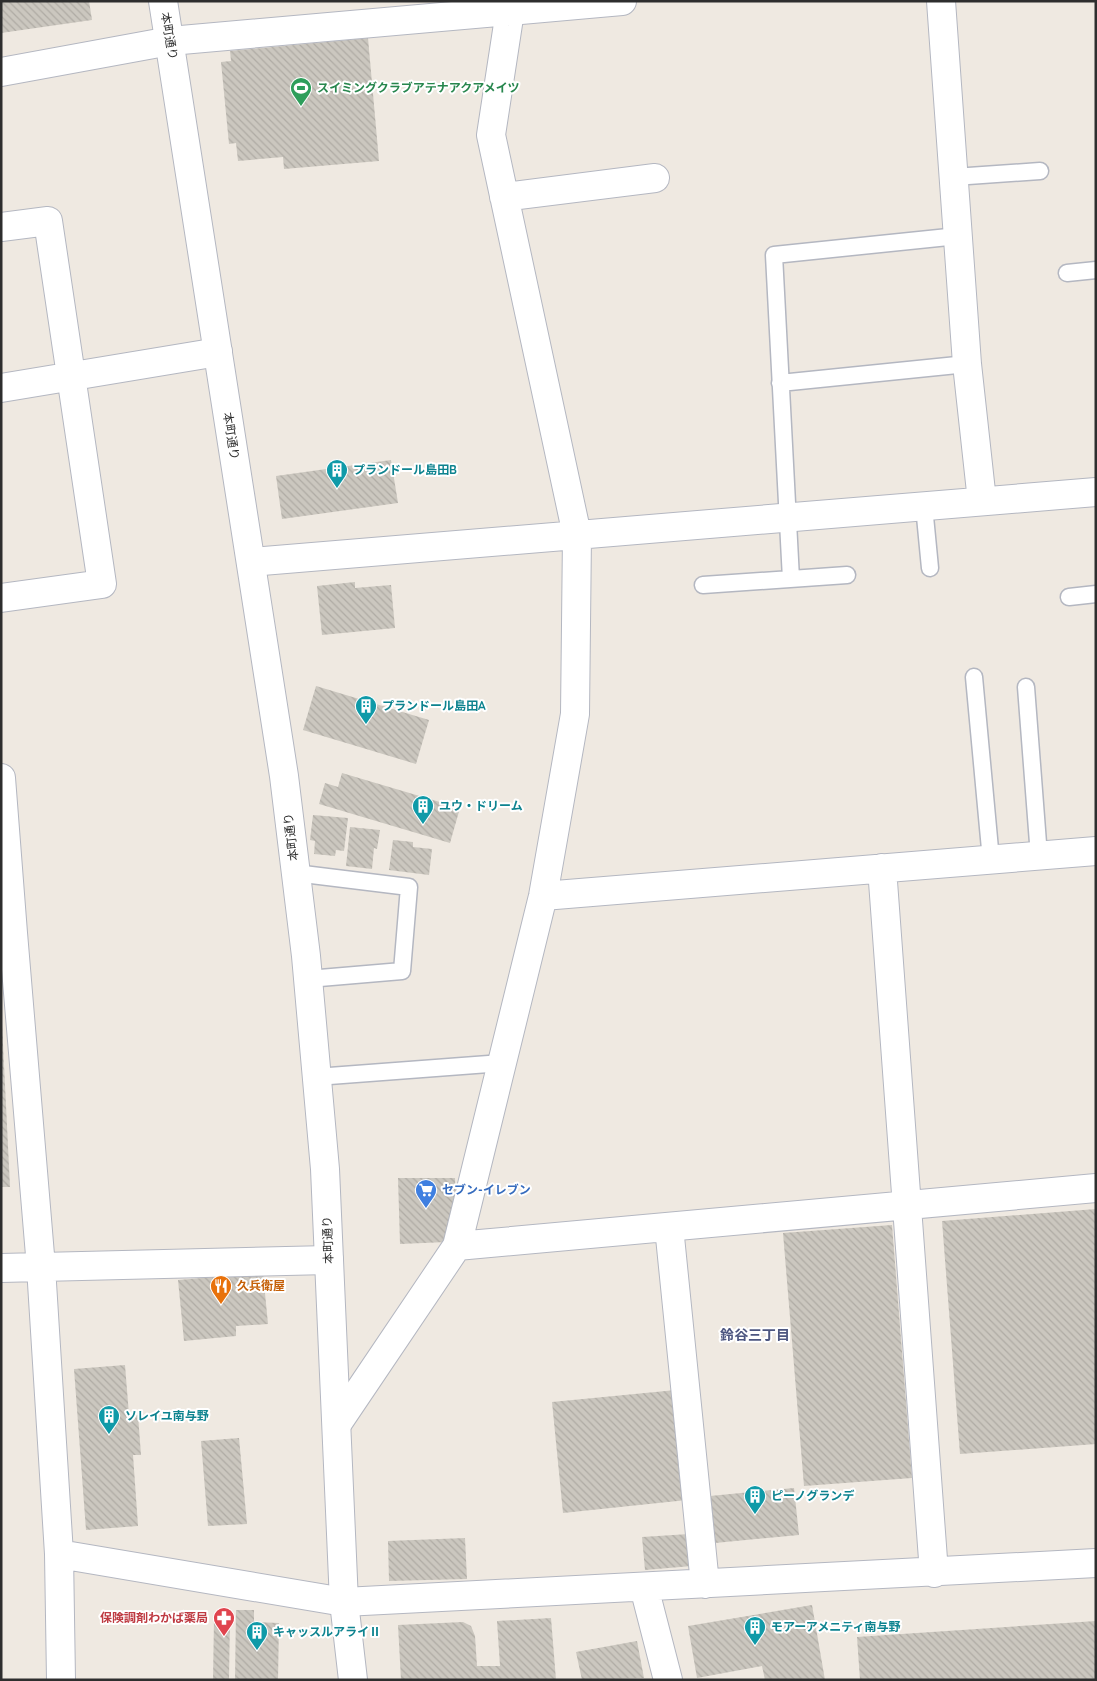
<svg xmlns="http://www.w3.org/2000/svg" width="1097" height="1681" viewBox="0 0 1097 1681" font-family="Quicksand,'Noto Sans JP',sans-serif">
	<defs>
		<pattern id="building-back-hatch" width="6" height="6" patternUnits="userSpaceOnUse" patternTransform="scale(1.25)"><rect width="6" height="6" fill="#cbc7bf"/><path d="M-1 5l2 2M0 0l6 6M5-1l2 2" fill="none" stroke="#afaba4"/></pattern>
	</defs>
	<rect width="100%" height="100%" fill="#efe9e1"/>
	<path fill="url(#building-back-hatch)" d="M1 1H89L92 20 1 33Z
		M368 38 379 161 284 169 283 157 238 161 236 143 229 144 221 62 231 61 230 51Z
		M391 460 398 503 282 519 276 476Z
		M355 582V588L391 585 395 628 322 635 317 586Z
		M316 686 429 720 416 764 303 730Z
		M342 773 460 808 450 843 319 804 325 783 338 787Z
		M313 815 348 818 344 851 336 850 335 856 314 854 315 841 310 840Z
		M350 827 380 830 377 849 374 848 372 869 346 866Z
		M393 840 413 842V847L432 849 429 875 389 870Z
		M1 1003 10 1187H1Z
		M398 1178H455L456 1207 447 1242 400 1244Z
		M1096 1209V1444L960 1454 942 1221Z
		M892 1225 912 1478 804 1486 783 1233Z
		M263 1273 268 1324 236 1326V1336L184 1341 178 1280Z
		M125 1365 129 1415H138L141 1455H133L138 1526 86 1530 74 1369Z
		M676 1390 687 1500 563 1513 552 1402Z
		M239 1438 247 1524 208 1526 201 1441Z
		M794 1488 799 1535 715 1543 710 1496Z
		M689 1534 692 1566 645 1570 642 1537Z
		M465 1538 467 1579 389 1581 388 1541Z
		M812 1605 825 1680H765L762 1666 697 1678 688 1626Z
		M236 1610H254V1622L279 1623 278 1680H235Z
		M214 1618H230L229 1680H213Z
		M551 1618 556 1680H401L398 1625 463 1622 471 1626 475 1636 477 1666H500L497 1621Z
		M1096 1621V1680H860L857 1637Z
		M637 1641 644 1678 582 1680 576 1652Z"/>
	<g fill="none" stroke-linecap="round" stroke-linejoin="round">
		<g stroke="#b4b7c1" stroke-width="19">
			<path id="service" d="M954 177 1040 171
				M1067 273 1096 270
				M780 383 967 364
				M924 506 930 568
				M791 579 774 255 958 236
				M703 585 847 575
				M1069 597 1096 594
				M974 677 991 860
				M1026 687 1039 856
				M295 873 409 887 402 971 308 979
				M316 1077 502 1063"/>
		</g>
		<g stroke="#b4b7c1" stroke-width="30">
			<path id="minor" d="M941 1 967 364 982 501
				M1 72 170 41 622 1
				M504 197 655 178
				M1 227 48 221 102 584 1 598
				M1 388 218 352
				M251 562 1096 492
				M1 778 13 933
				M882 868 934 1573
				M543 896 1096 851
				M1 933H13L41 1267 329 1260
				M669 1227 705 1584
				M457 1246 1096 1188
				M1 1268 41 1267 59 1554 61 1680
				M337 1424 457 1246 543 896 575 714 577 535 491 135 510 11
				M59 1554 344 1602 1096 1563
				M644 1587 668 1680"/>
		</g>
		<g stroke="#b4b7c1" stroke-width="30">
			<path id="secondary" d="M163 1 284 776 306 956 325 1169 344 1602 353 1680"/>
		</g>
		<use href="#service" stroke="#fff" stroke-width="16"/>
		<use href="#minor" stroke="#fff" stroke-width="28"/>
		<use href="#secondary" stroke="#fff" stroke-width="28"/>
	</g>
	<defs>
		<g id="stadium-pin" transform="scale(1.125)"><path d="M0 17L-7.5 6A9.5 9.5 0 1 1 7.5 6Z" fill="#2e9e5b" stroke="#fff"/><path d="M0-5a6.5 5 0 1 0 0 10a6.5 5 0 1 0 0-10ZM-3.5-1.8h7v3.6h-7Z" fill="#fff"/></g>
		<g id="building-pin" transform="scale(1.125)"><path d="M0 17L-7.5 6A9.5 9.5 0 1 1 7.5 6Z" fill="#0f9aa8" stroke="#fff"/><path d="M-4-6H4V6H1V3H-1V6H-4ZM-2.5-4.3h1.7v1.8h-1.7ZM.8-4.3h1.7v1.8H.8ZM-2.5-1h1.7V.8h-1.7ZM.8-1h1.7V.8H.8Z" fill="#fff"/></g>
		<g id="supermarket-pin" transform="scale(1.125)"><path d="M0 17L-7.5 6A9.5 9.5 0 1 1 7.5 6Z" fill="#3f7fe0" stroke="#fff"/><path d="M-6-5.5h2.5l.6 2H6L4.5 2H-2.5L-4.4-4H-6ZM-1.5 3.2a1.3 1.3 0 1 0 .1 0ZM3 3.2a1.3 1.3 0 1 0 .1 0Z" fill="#fff"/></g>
		<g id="restaurant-pin" transform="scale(1.125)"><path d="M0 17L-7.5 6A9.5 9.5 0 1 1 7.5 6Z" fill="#e8710a" stroke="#fff"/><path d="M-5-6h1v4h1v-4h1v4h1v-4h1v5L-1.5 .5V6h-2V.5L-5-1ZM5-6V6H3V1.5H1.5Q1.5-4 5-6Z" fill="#fff"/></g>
		<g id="pharmacy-pin" transform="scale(1.125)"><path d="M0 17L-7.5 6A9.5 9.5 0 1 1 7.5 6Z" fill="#e0444e" stroke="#fff"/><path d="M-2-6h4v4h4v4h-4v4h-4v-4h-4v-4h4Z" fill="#fff"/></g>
	</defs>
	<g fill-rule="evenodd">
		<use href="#stadium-pin" x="301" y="88"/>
		<use href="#building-pin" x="337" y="470"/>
		<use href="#building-pin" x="366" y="706"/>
		<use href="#building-pin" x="423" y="806"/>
		<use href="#supermarket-pin" x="426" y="1190"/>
		<use href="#restaurant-pin" x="221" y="1286"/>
		<use href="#building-pin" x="109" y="1416"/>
		<use href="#building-pin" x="755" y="1496"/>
		<use href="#pharmacy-pin" x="224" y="1618"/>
		<use href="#building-pin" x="755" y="1627"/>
		<use href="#building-pin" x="257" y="1632"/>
	</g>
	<g text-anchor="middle" stroke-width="4" stroke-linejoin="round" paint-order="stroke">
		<g font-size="12" fill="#2e2e2e" stroke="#fff">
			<text transform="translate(169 36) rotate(80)" y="4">本町通り</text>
			<text transform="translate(231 436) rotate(81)" y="4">本町通り</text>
			<text transform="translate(291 837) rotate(-97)" y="4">本町通り</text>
			<text transform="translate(328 1240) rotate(-92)" y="4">本町通り</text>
		</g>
		<g font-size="12" font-weight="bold" fill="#27864d" stroke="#fff" text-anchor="start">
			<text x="317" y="92">スイミングクラブアテナアクアメイツ</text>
		</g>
		<g font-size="12" font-weight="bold" fill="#0d838f" stroke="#fff" text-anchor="start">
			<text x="353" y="474">プランドール島田B</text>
			<text x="382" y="710">プランドール島田A</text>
			<text x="439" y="810">ユウ・ドリーム</text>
			<text x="125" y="1420">ソレイユ南与野</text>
			<text x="771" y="1500">ピーノグランデ</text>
			<text x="771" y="1631">モアーアメニティ南与野</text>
			<text x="273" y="1636">キャッスルアライⅡ</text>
		</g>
		<g font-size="12" font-weight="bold" fill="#366cbe" stroke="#fff" text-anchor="start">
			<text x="442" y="1194">セブン-イレブン</text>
		</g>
		<g font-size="12" font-weight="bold" fill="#c56008" stroke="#fff" text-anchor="start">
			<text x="237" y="1290">久兵衛屋</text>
		</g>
		<g font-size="12" font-weight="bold" fill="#be3a42" stroke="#fff" text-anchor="end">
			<text x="208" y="1622">保険調剤わかば薬局</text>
		</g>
		<g font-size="14" font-weight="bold" fill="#4d5680" stroke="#fff">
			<text x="755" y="1340">鈴谷三丁目</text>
		</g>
	</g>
	<rect width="1097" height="1681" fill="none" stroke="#2e2e2e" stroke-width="5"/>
</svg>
